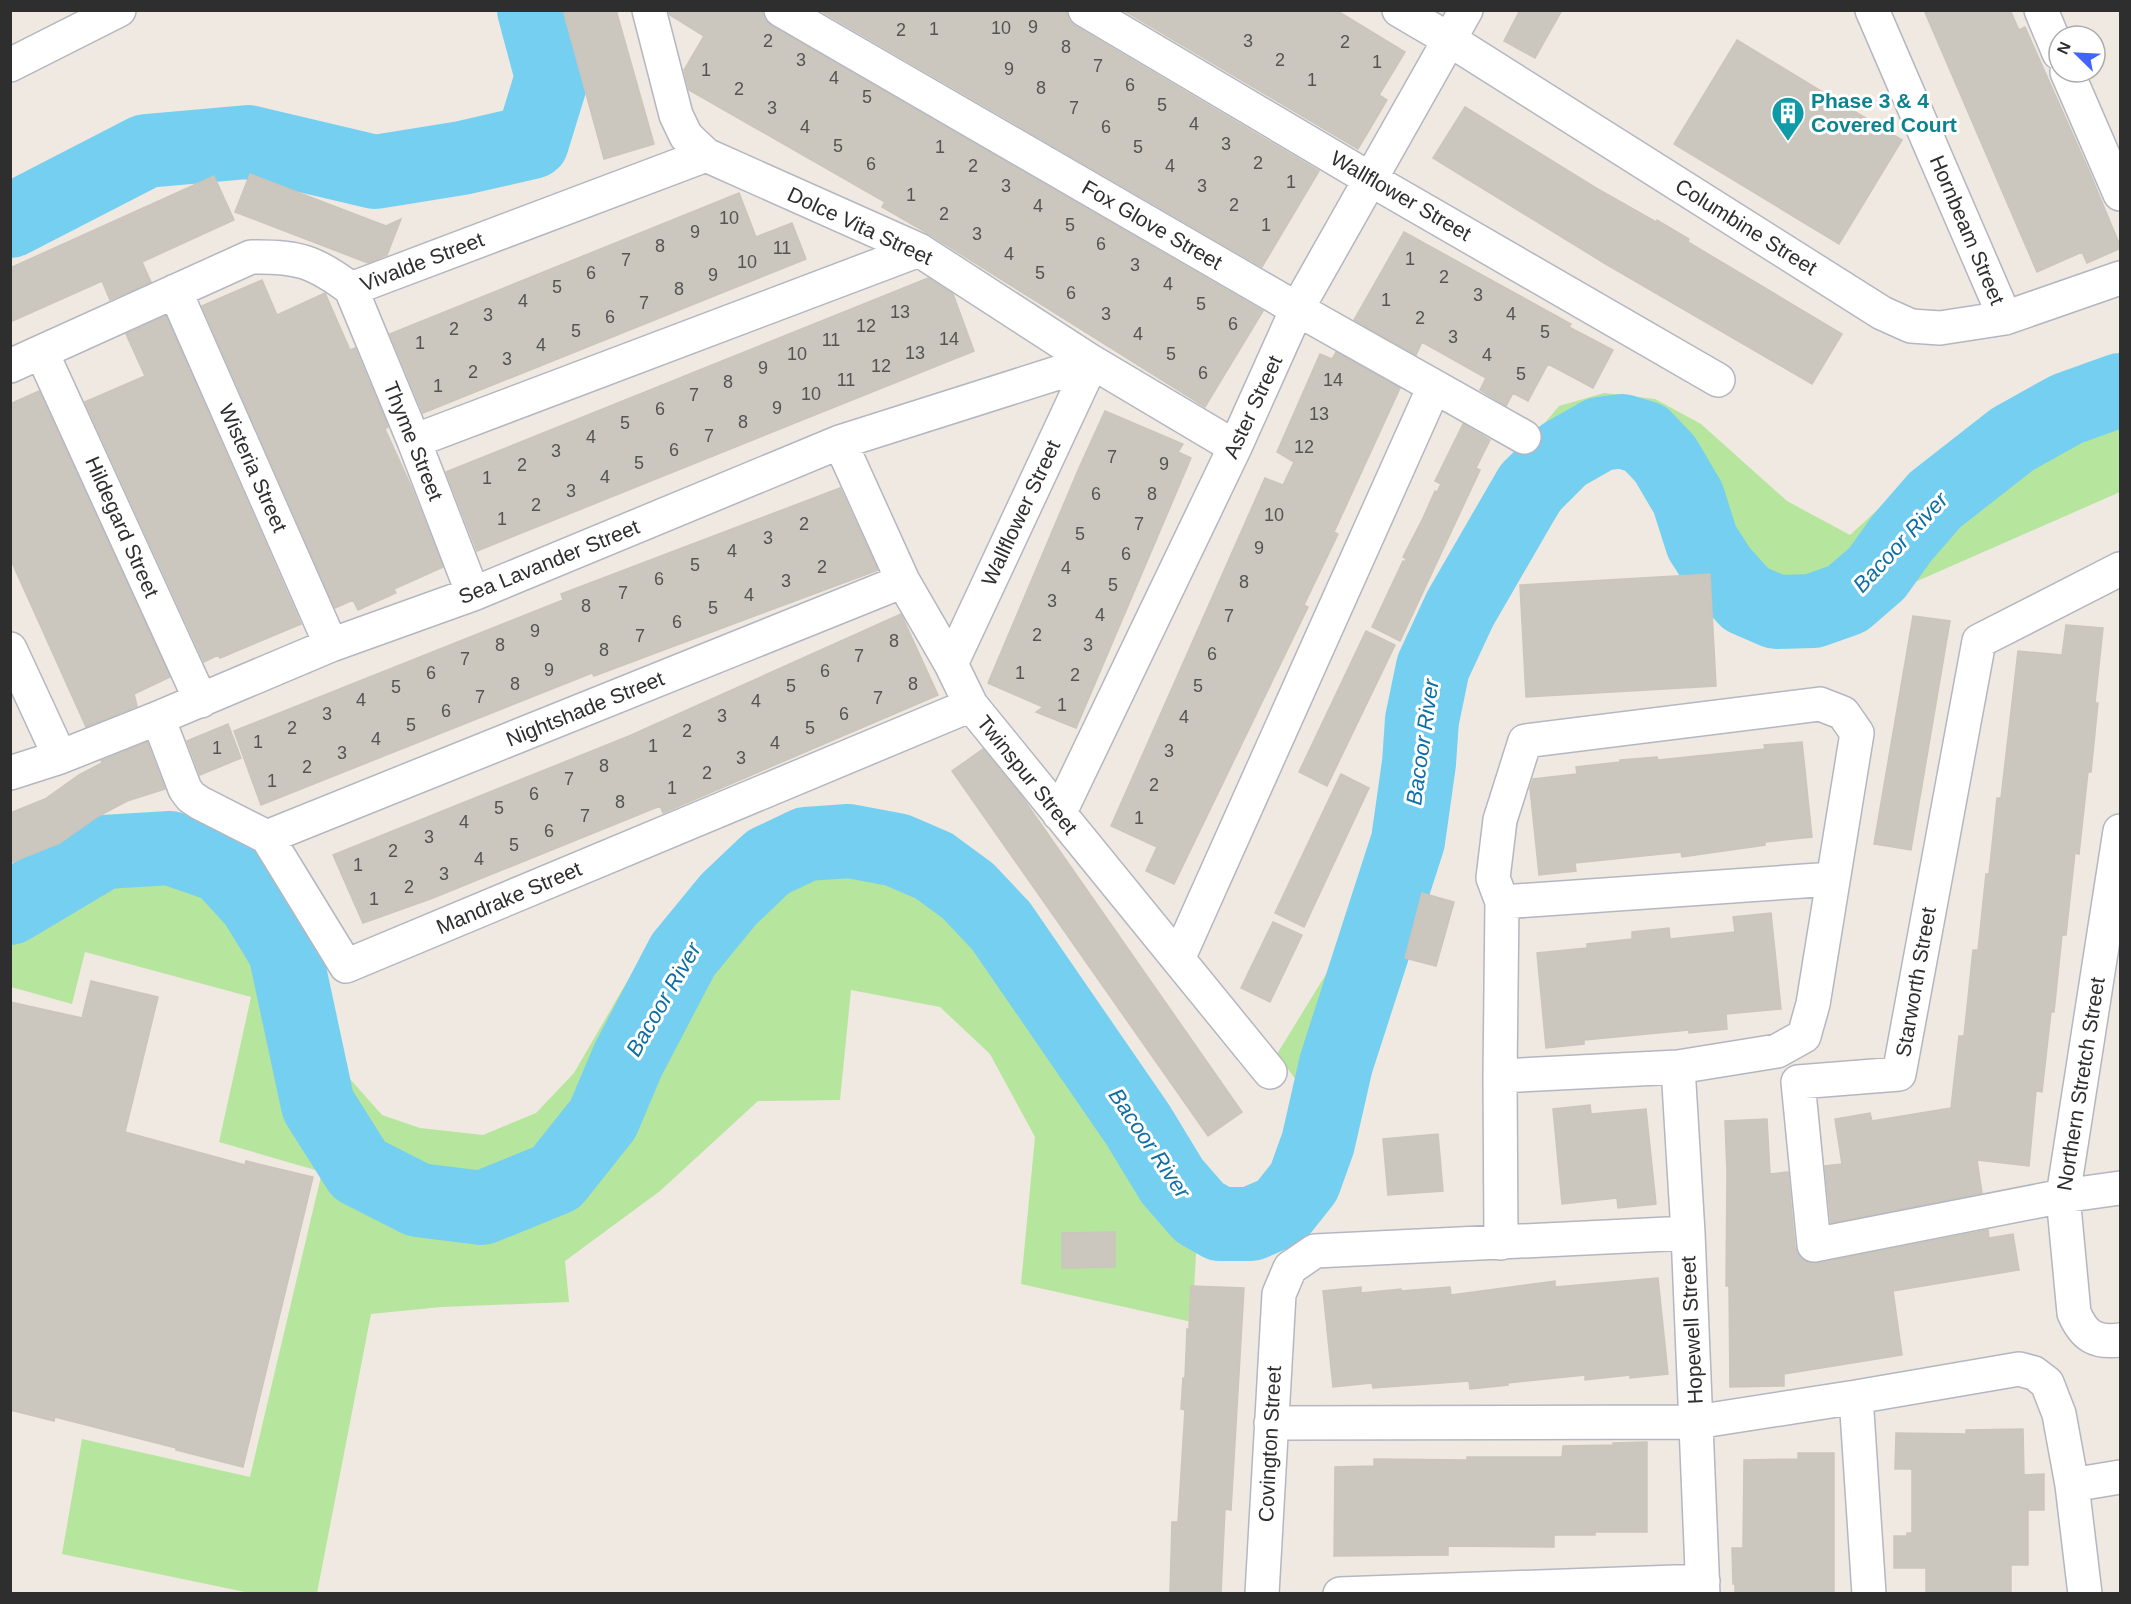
<svg xmlns="http://www.w3.org/2000/svg" width="2131" height="1604" viewBox="0 0 2131 1604" font-family="Arial,sans-serif">
	<rect width="100%" height="100%" fill="#efe9e1"/>
	<path fill="#b6e59e" d="M2117 369 2120 397V492L1915 582 1884 607 1842 636 1781 644 1740 631 1699 593 1643 474 1597 455 1464 656 1440 808 1388 996 1335 1155 1299 1206 1262 1234 1197 1238 1192 1322 1021 1284 1035 1137 990 1054 940 1007 851 990 840 1100 758 1101 660 1191 565 1261 569 1302 441 1307 371 1314 317 1593H250L62 1554 82 1439 250 1477 322 1172 219 1142 251 997 85 952 72 1004 11 987 10 884 107 838 153 826 227 844 279 894 313 953 331 1027 350 1079 382 1115 420 1128 483 1135 536 1113 574 1073 650 942 693 893 758 843 857 817 925 835 998 886 1184 1169 1205 1195 1230 1201 1261 1184 1293 1151 1312 1102 1277 1054 1363 914 1397 786 1428 644 1503 495 1528 443 1559 406 1604 393 1655 399 1701 424 1787 501 1850 535 1934 458 2019 413Z"/>
	<g fill="none" stroke-linecap="round" stroke-linejoin="round">
		<path stroke="#75cff0" stroke-width="74" d="M10 221 146 151 248 142 375 172 462 158 532 142 552 77 534 10
			M10 908 104 852 170 848 222 866 255 902 285 951 318 1105 359 1170 418 1200 482 1208 556 1178 603 1119 628 1060 683 955 729 899 768 862 806 844 849 841 897 850 934 866 968 891 1001 926 1138 1125 1172 1181 1199 1212 1220 1224H1251L1281 1211 1304 1182 1318 1143 1336 1064 1408 841 1419 763 1422 720 1433 667 1460 609 1530 488 1563 455 1600 434 1622 431 1645 438 1665 459 1688 498 1702 542 1720 570 1746 599 1776 612 1813 611 1847 599 1877 573 1902 538 1935 500 2013 439 2067 409 2120 390"/>
	</g>
	<path fill="#cbc7bf" stroke="#cbc5ba" stroke-width="1.5" d="M563 10H616L654 144 604 159Z
		M668 10H762L765 20 772 26 1263 311 1205 407 929 234 882 207 885 202 689 90 684 70 704 36 670 15Z
		M819 10H1066L1069 20 1075 26 1319 171 1262 267Z
		M1123 10H1336L1405 52 1379 95 1387 100 1358 149Z
		M1520 10H1562L1535 58 1504 41Z
		M1924 10H2010L2019 30 2025 27 2089 171 2121 248 2087 263 2082 252 2037 272Z
		M1737 40 1902 140 1839 244 1674 144Z
		M1465 107 1596 188 1656 222 1657 220 1689 239 1688 242 1842 334 1812 384 1604 263 1433 158Z
		M250 174 386 226 401 219 387 255 368 263 235 212Z
		M214 176 234 220 142 262 151 282 110 300 102 281 10 322V268Z
		M739 193 756 237 792 223 806 259 423 413 390 334Z
		M1404 232 1571 324 1569 327 1613 350 1593 388 1548 364 1528 401 1513 393 1506 406 1480 390 1486 378 1422 342 1416 355 1354 320Z
		M928 278 953 294 974 351 477 551 446 472Z
		M262 280 277 315 325 293 350 350 355 348 388 427 385 429 411 486 443 567 394 589 396 593 358 610 353 600 335 608 202 306Z
		M166 316 301 624 220 658 218 655 204 662 85 402 145 376 126 334Z
		M1336 352 1400 388 1334 532 1338 534 1304 605 1308 607 1174 884 1146 871 1157 847 1111 826 1265 478 1283 485 1294 462 1277 452 1320 354 1332 359Z
		M39 391 170 677 134 694 137 706 86 727 10 558V404Z
		M1105 411 1183 444 1178 452 1191 458 1076 728 1036 712 1043 707 988 683 1079 468Z
		M1463 424 1490 440 1476 468 1480 470 1400 641 1372 627 1403 561 1405 562 1406 559 1403 557 1423 518 1435 491 1437 492 1441 484 1435 481Z
		M840 488 878 570 594 676 592 673 261 805 234 731 563 600 561 594Z
		M1710 574 1716 686 1526 697 1520 585Z
		M901 614 938 695 663 813 660 806 433 898 363 923 333 855 629 736Z
		M1913 616 1950 621 1911 850 1874 844Z
		M2066 625 2103 628 2095 703H2098L2091 772H2088L2079 854 2075 853 2066 935H2062L2054 1012H2051L2042 1092 2036 1091 2029 1166 1977 1160 1982 1193 1831 1223 1825 1166 1842 1164 1835 1119 1870 1113 1872 1121 1951 1108 1959 1036H1964L1973 950H1978L1986 874H1989L1997 798H2001L2018 651 2062 655Z
		M1366 631 1395 645 1327 786 1299 772Z
		M228 724 241 758 200 775 187 741Z
		M147 742 165 789 127 801 97 817 60 843 10 863V813L45 799 79 775 102 763 101 761Z
		M1802 742 1812 837 1765 842V845L1682 857 1681 852 1575 863 1576 871 1539 875 1530 788 1533 779 1577 774 1576 767 1620 762V760L1657 757 1658 760 1765 749 1764 745Z
		M983 749 1022 797 1242 1112 1208 1136 952 771Z
		M1341 774 1369 788 1304 927 1275 913Z
		M1422 893 1454 902 1436 966 1405 958Z
		M1771 913 1781 1009 1726 1014 1727 1029 1689 1033V1030L1584 1040V1044L1546 1048 1537 953 1587 948V944L1632 939V932L1669 928 1670 939 1735 932 1733 917Z
		M1273 922 1302 935 1270 1002 1241 988Z
		M91 981 158 997 125 1132 245 1165 246 1161 313 1177 243 1467 176 1450V1448L55 1417 54 1421 10 1410V1002L82 1018Z
		M1590 1105 1591 1114 1646 1109 1656 1204 1618 1208 1617 1198 1562 1204 1553 1109Z
		M1767 1119 1770 1174 1788 1172 1795 1247 1799 1256 1807 1262 1818 1263 1988 1230 1989 1238 2013 1234 2019 1270 1893 1291 1902 1355 1784 1374V1386L1730 1387 1729 1286H1726L1727 1172 1725 1121Z
		M1438 1134 1443 1191 1388 1195 1383 1139Z
		M1115 1232V1267L1062 1268V1233Z
		M1658 1278 1668 1374 1630 1378V1375L1585 1380V1375L1507 1383 1508 1385 1470 1389 1469 1381 1373 1388 1372 1383 1333 1387 1323 1291 1361 1287V1293L1401 1289V1291L1450 1287 1451 1295 1555 1281V1287Z
		M1191 1286 1244 1288 1231 1510 1225 1509 1221 1593H1170L1172 1522H1178L1185 1410 1181 1409 1183 1378H1185L1187 1329H1189Z
		M2023 1429 2024 1475 2044 1474V1510H2028V1565H2011V1593H1926V1568H1894V1536H1907V1533H1912V1469H1895L1896 1433 1966 1434V1430Z
		M1647 1442V1532H1595V1535H1554V1547L1448 1546V1555L1334 1556 1335 1467 1374 1466V1459L1467 1460V1457H1562L1563 1446 1613 1445V1443Z
		M1798 1453H1834V1593H1735V1584H1733L1732 1548H1743L1744 1460 1798 1459Z"/>
	<g fill="none" stroke-linecap="round" stroke-linejoin="round">
		<g stroke="#b4b7c1" stroke-width="36">
			<path id="minor" d="M649 10 676 115 686 136 706 155 919 250 1092 362 1235 447
				M781 10 1297 309 1524 437
				M1085 10 1370 179 1718 380
				M1399 10 1450 40 1882 313 1911 326 1940 328 2005 318 2120 278
				M1872 10 2005 318
				M2041 10 2059 53
				M10 65 119 10
				M2067 72 2120 194
				M351 289 706 155
				M351 289 414 441 473 594
				M175 291 331 645
				M42 353 201 701
				M10 366 251 257C297 256 314 261 351 289
				M414 441 919 250
				M840 442 903 581 951 664 971 705 1270 1072
				M2120 569 1979 641 1899 1074 1798 1082 1814 1245 2063 1196 2120 1188
				M10 649 60 757
				M951 664 1092 362
				M158 718 185 789 191 797 200 803 267 837 346 966 971 705
				M10 773 60 757 158 718 331 645 473 594 840 442 1092 362
				M1059 814 1235 447 1297 309 1466 10
				M2120 831 2063 1196 2074 1313C2084 1336 2095 1343 2120 1340
				M267 837 903 581
				M1502 902 1833 879
				M1178 959 1434 387
				M1678 1067 1688 1233 1703 1594
				M1500 1076 1502 902 1493 878 1500 820 1525 741 1820 704 1843 713 1857 733 1813 1004 1804 1036 1777 1051 1678 1067 1500 1076 1501 1243
				M1856 1397 1869 1594
				M1271 1423 1696 1422 1856 1397 2019 1369 2034 1373 2047 1383 2059 1414 2072 1485 2085 1594
				M2072 1485 2120 1477
				M1262 1594 1279 1294 1290 1268 1315 1251 1688 1233
				M1340 1594 1703 1581"/>
		</g>
		<use href="#minor" stroke="#fff" stroke-width="33"/>
	</g>
	<defs>
		<g id="building-pin" transform="scale(1.725)"><path d="M0 17L-7.5 6A9.5 9.5 0 1 1 7.5 6Z" fill="#0f9aa8" stroke="#fff"/><path d="M-4-6H4V6H1V3H-1V6H-4ZM-2.5-4.3h1.7v1.8h-1.7ZM.8-4.3h1.7v1.8H.8ZM-2.5-1h1.7V.8h-1.7ZM.8-1h1.7V.8H.8Z" fill="#fff"/></g>
	</defs>
	<g fill-rule="evenodd">
		<use href="#building-pin" x="1788" y="113"/>
	</g>
	<g text-anchor="middle" stroke-width="6" stroke-linejoin="round" paint-order="stroke">
		<g font-size="18" fill="#555452">
			<text x="1033" y="33">9</text>
			<text x="1001" y="34">10</text>
			<text x="934" y="35">1</text>
			<text x="901" y="36">2</text>
			<text x="768" y="47">2</text>
			<text x="1248" y="47">3</text>
			<text x="1345" y="48">2</text>
			<text x="1066" y="53">8</text>
			<text x="801" y="66">3</text>
			<text x="1280" y="66">2</text>
			<text x="1377" y="68">1</text>
			<text x="1098" y="72">7</text>
			<text x="1009" y="75">9</text>
			<text x="706" y="76">1</text>
			<text x="834" y="84">4</text>
			<text x="1312" y="86">1</text>
			<text x="1130" y="91">6</text>
			<text x="1041" y="94">8</text>
			<text x="739" y="95">2</text>
			<text x="867" y="103">5</text>
			<text x="1162" y="111">5</text>
			<text x="772" y="114">3</text>
			<text x="1074" y="114">7</text>
			<text x="1194" y="130">4</text>
			<text x="805" y="133">4</text>
			<text x="1106" y="133">6</text>
			<text x="1226" y="150">3</text>
			<text x="838" y="152">5</text>
			<text x="940" y="153">1</text>
			<text x="1138" y="153">5</text>
			<text x="1258" y="169">2</text>
			<text x="871" y="170">6</text>
			<text x="973" y="172">2</text>
			<text x="1170" y="172">4</text>
			<text x="1291" y="188">1</text>
			<text x="1006" y="192">3</text>
			<text x="1202" y="192">3</text>
			<text x="911" y="201">1</text>
			<text x="1234" y="211">2</text>
			<text x="1038" y="212">4</text>
			<text x="944" y="220">2</text>
			<text x="729" y="224">10</text>
			<text x="1070" y="231">5</text>
			<text x="1266" y="231">1</text>
			<text x="695" y="238">9</text>
			<text x="977" y="240">3</text>
			<text x="1101" y="250">6</text>
			<text x="660" y="252">8</text>
			<text x="782" y="254">11</text>
			<text x="1009" y="260">4</text>
			<text x="1410" y="265">1</text>
			<text x="626" y="266">7</text>
			<text x="747" y="268">10</text>
			<text x="1135" y="271">3</text>
			<text x="591" y="279">6</text>
			<text x="1040" y="279">5</text>
			<text x="713" y="281">9</text>
			<text x="1444" y="283">2</text>
			<text x="1168" y="290">4</text>
			<text x="557" y="293">5</text>
			<text x="679" y="295">8</text>
			<text x="1071" y="299">6</text>
			<text x="1478" y="301">3</text>
			<text x="1386" y="306">1</text>
			<text x="523" y="307">4</text>
			<text x="644" y="309">7</text>
			<text x="1201" y="310">5</text>
			<text x="900" y="318">13</text>
			<text x="1106" y="320">3</text>
			<text x="1511" y="320">4</text>
			<text x="488" y="321">3</text>
			<text x="610" y="323">6</text>
			<text x="1420" y="324">2</text>
			<text x="1233" y="330">6</text>
			<text x="866" y="332">12</text>
			<text x="454" y="335">2</text>
			<text x="576" y="337">5</text>
			<text x="1545" y="338">5</text>
			<text x="1138" y="340">4</text>
			<text x="1453" y="343">3</text>
			<text x="949" y="345">14</text>
			<text x="831" y="346">11</text>
			<text x="420" y="349">1</text>
			<text x="541" y="351">4</text>
			<text x="915" y="359">13</text>
			<text x="797" y="360">10</text>
			<text x="1171" y="360">5</text>
			<text x="1487" y="361">4</text>
			<text x="507" y="365">3</text>
			<text x="881" y="372">12</text>
			<text x="763" y="374">9</text>
			<text x="473" y="378">2</text>
			<text x="1203" y="379">6</text>
			<text x="1521" y="380">5</text>
			<text x="846" y="386">11</text>
			<text x="1333" y="386">14</text>
			<text x="728" y="388">8</text>
			<text x="438" y="392">1</text>
			<text x="811" y="400">10</text>
			<text x="694" y="401">7</text>
			<text x="777" y="414">9</text>
			<text x="660" y="415">6</text>
			<text x="1319" y="420">13</text>
			<text x="743" y="428">8</text>
			<text x="625" y="429">5</text>
			<text x="709" y="442">7</text>
			<text x="591" y="443">4</text>
			<text x="1304" y="453">12</text>
			<text x="674" y="456">6</text>
			<text x="556" y="457">3</text>
			<text x="1112" y="463">7</text>
			<text x="639" y="469">5</text>
			<text x="1164" y="470">9</text>
			<text x="522" y="471">2</text>
			<text x="605" y="483">4</text>
			<text x="487" y="484">1</text>
			<text x="571" y="497">3</text>
			<text x="1096" y="500">6</text>
			<text x="1152" y="500">8</text>
			<text x="536" y="511">2</text>
			<text x="1274" y="521">10</text>
			<text x="502" y="525">1</text>
			<text x="804" y="530">2</text>
			<text x="1139" y="530">7</text>
			<text x="1080" y="540">5</text>
			<text x="768" y="544">3</text>
			<text x="1259" y="554">9</text>
			<text x="732" y="557">4</text>
			<text x="1126" y="560">6</text>
			<text x="695" y="571">5</text>
			<text x="822" y="573">2</text>
			<text x="1066" y="574">4</text>
			<text x="659" y="585">6</text>
			<text x="786" y="587">3</text>
			<text x="1244" y="588">8</text>
			<text x="1113" y="591">5</text>
			<text x="623" y="599">7</text>
			<text x="749" y="601">4</text>
			<text x="1052" y="607">3</text>
			<text x="586" y="612">8</text>
			<text x="713" y="614">5</text>
			<text x="1100" y="621">4</text>
			<text x="1229" y="622">7</text>
			<text x="677" y="628">6</text>
			<text x="535" y="637">9</text>
			<text x="1037" y="641">2</text>
			<text x="640" y="642">7</text>
			<text x="894" y="647">8</text>
			<text x="500" y="651">8</text>
			<text x="1088" y="651">3</text>
			<text x="604" y="656">8</text>
			<text x="1212" y="660">6</text>
			<text x="859" y="662">7</text>
			<text x="465" y="665">7</text>
			<text x="549" y="676">9</text>
			<text x="825" y="677">6</text>
			<text x="431" y="679">6</text>
			<text x="1020" y="679">1</text>
			<text x="1075" y="681">2</text>
			<text x="515" y="690">8</text>
			<text x="913" y="690">8</text>
			<text x="791" y="692">5</text>
			<text x="1198" y="692">5</text>
			<text x="396" y="693">5</text>
			<text x="480" y="703">7</text>
			<text x="878" y="704">7</text>
			<text x="361" y="706">4</text>
			<text x="756" y="707">4</text>
			<text x="1062" y="711">1</text>
			<text x="446" y="717">6</text>
			<text x="327" y="720">3</text>
			<text x="844" y="720">6</text>
			<text x="722" y="722">3</text>
			<text x="1184" y="723">4</text>
			<text x="411" y="731">5</text>
			<text x="292" y="734">2</text>
			<text x="810" y="734">5</text>
			<text x="687" y="737">2</text>
			<text x="376" y="745">4</text>
			<text x="258" y="748">1</text>
			<text x="775" y="749">4</text>
			<text x="653" y="752">1</text>
			<text x="217" y="754">1</text>
			<text x="1169" y="757">3</text>
			<text x="342" y="759">3</text>
			<text x="741" y="764">3</text>
			<text x="604" y="772">8</text>
			<text x="307" y="773">2</text>
			<text x="707" y="779">2</text>
			<text x="569" y="785">7</text>
			<text x="272" y="787">1</text>
			<text x="1154" y="791">2</text>
			<text x="672" y="794">1</text>
			<text x="534" y="800">6</text>
			<text x="620" y="808">8</text>
			<text x="499" y="814">5</text>
			<text x="585" y="822">7</text>
			<text x="1139" y="824">1</text>
			<text x="464" y="828">4</text>
			<text x="549" y="837">6</text>
			<text x="429" y="843">3</text>
			<text x="514" y="851">5</text>
			<text x="393" y="857">2</text>
			<text x="479" y="865">4</text>
			<text x="358" y="871">1</text>
			<text x="444" y="880">3</text>
			<text x="409" y="893">2</text>
			<text x="374" y="905">1</text>
		</g>
		<g font-size="21" font-weight="bold" fill="#0d838f" stroke="#fff" text-anchor="start">
			<text x="1811" y="108">Phase 3 &amp; 4<tspan x="1811" dy="24">Covered Court</tspan></text>
		</g>
		<g font-size="21" fill="#2e2e2e" stroke="#fff">
			<text transform="translate(1401 196) rotate(30)" y="7">Wallflower Street</text>
			<text transform="translate(1152 225) rotate(30)" y="7">Fox Glove Street</text>
			<text transform="translate(860 226) rotate(25)" y="7">Dolce Vita Street</text>
			<text transform="translate(1746 227) rotate(32)" y="7">Columbine Street</text>
			<text transform="translate(1967 230) rotate(67)" y="7">Hornbeam Street</text>
			<text transform="translate(422 262) rotate(-21)" y="7">Vivalde Street</text>
			<text transform="translate(1253 407) rotate(-65)" y="7">Aster Street</text>
			<text transform="translate(413 441) rotate(68)" y="7">Thyme Street</text>
			<text transform="translate(253 468) rotate(66)" y="7">Wisteria Street</text>
			<text transform="translate(1021 513) rotate(-65)" y="7">Wallflower Street</text>
			<text transform="translate(122 527) rotate(66)" y="7">Hildegard Street</text>
			<text transform="translate(549 562) rotate(-22)" y="7">Sea Lavander Street</text>
			<text transform="translate(585 709) rotate(-22)" y="7">Nightshade Street</text>
			<text transform="translate(1027 775) rotate(51)" y="7">Twinspur Street</text>
			<text transform="translate(509 898) rotate(-23)" y="7">Mandrake Street</text>
			<text transform="translate(1916 982) rotate(-80)" y="7">Starworth Street</text>
			<text transform="translate(2081 1084) rotate(-81)" y="7">Northern Stretch Street</text>
			<text transform="translate(1692 1330) rotate(-93)" y="7">Hopewell Street</text>
			<text transform="translate(1270 1444) rotate(-87)" y="7">Covington Street</text>
		</g>
		<g font-size="22" font-style="italic" fill="#0d6fa3" stroke="#fff">
			<text transform="translate(1900 542) rotate(-47)" y="8">Bacoor River</text>
			<text transform="translate(1422 742) rotate(-82)" y="8">Bacoor River</text>
			<text transform="translate(663 999) rotate(-60)" y="8">Bacoor River</text>
			<text transform="translate(1150 1143) rotate(56)" y="8">Bacoor River</text>
		</g>
	</g>
	<rect width="2131" height="1604" fill="none" stroke="#2e2e2e" stroke-width="24"/>
	<g transform="translate(2077 54) rotate(294)"><circle r="28" fill="#ffffff" stroke="#ababab" stroke-width="1.5"/>
	<path d="M0-4.5L10 22L0 15L-10 22Z" fill="#4264fb"/>
	<text y="-9" font-size="16" font-weight="bold" text-anchor="middle" fill="#2e2e2e">N</text>
	</g>
</svg>
